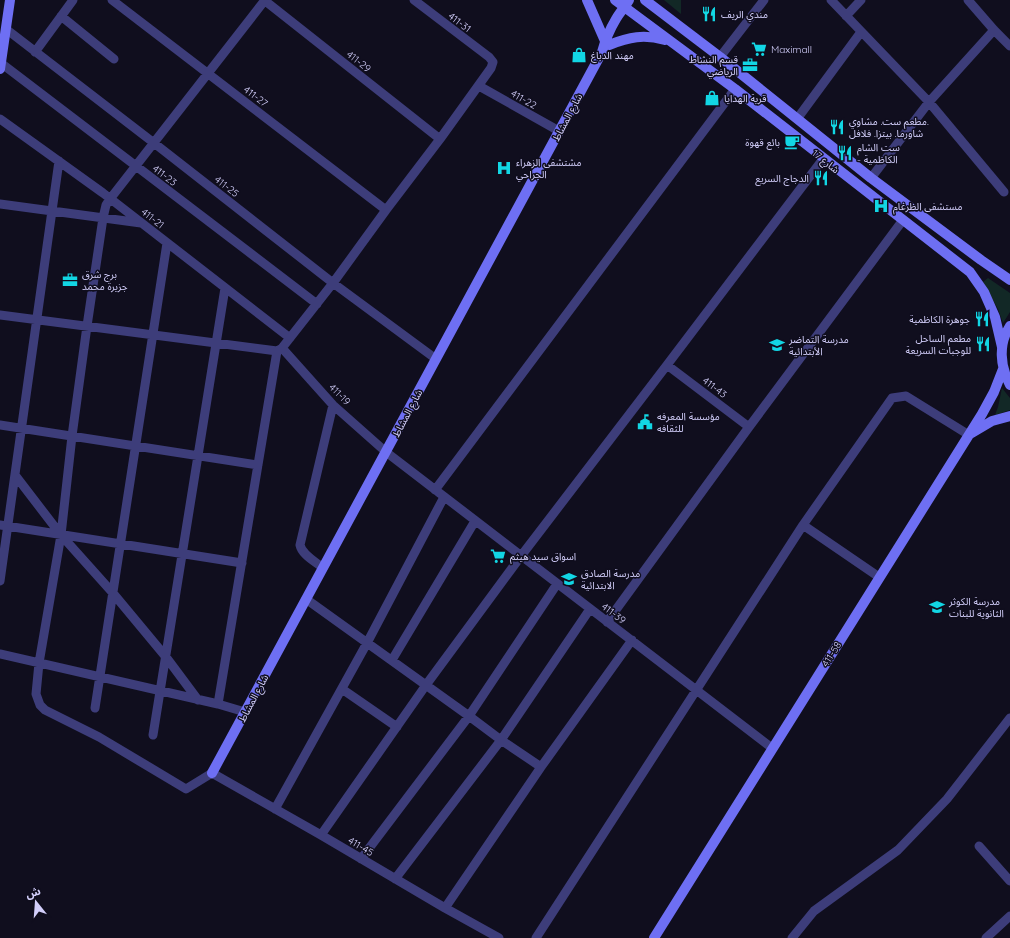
<svg xmlns="http://www.w3.org/2000/svg" width="1010" height="938" viewBox="0 0 1010 938" font-family="Quicksand,'Noto Sans Arabic',sans-serif">
	<rect width="100%" height="100%" fill="#100e1e"/>
	<path fill="#122826" d="M664 0H681V14Z
		M988 278 1010 293V312L1003 323 998 309 983 282Z
		M1002 388 1010 398V410L995 415 998 407Z"/>
	<g fill="none" stroke-linecap="round" stroke-linejoin="round">
		<path stroke="#3d3d7a" stroke-width="9" d="M112 0 386 210
			M264 0 440 139
			M265 0 110 199 106 205 103 218 87 326 72 436 61 535 39 663 36 694 40 705 45 710 99 737 186 789 212 773 321 835 445 908 499 938
			M831 0 929 102 1004 192
			M968 0 994 30 1010 46
			M61 16 114 59
			M846 16 861 0
			M6 29 154 143 333 283 436 359
			M35 52 73 0
			M720 57 764 0
			M1 63 317 304
			M479 86 559 131
			M0 119 103 193 290 338
			M797 119 861 32
			M871 178 929 102 994 30
			M0 204 141 223
			M0 315 277 351 282 348 333 283 386 210 440 139 491 68 493 62 489 57 414 0
			M282 348 333 405 386 452 772 748
			M667 365 749 427
			M0 425 258 465
			M15 475 61 535 112 592 166 657 198 700
			M435 490 735 89
			M0 525 242 563
			M803 525 879 577
			M323 568C316 562 302 555 300 545L333 405
			M0 581 59 161
			M306 599 469 716 501 740 541 767
			M607 622 749 427 903 220
			M0 654 218 704 245 712
			M392 660 475 521
			M342 689 397 727
			M218 704 277 351
			M95 708 167 243
			M153 735 225 288
			M275 809 367 643 444 497
			M321 835 426 685 521 556 667 365 823 159
			M979 846 1010 881
			M361 859 469 716 557 584
			M395 879 501 740 590 609
			M445 908 541 767 632 640
			M536 938 803 525 892 398 906 396 969 435
			M792 938 814 911 898 850 947 799 1010 718
			M986 938 1010 916"/>
		<path stroke="#6e6ff3" stroke-width="10" d="M587 0 605 41
			M615 0 735 89 970 272 984 292 995 317 1002 347
			M645 0 720 57 871 178 981 260 1010 280
			M609 45C629 37 644 34 665 40
			M0 69 10 0
			M1010 326C998 344 1000 366 1010 385
			M970 434 992 421 1010 416
			M212 773 602 52C605 41 610 29 616 19 620 12 625 7 629 0
			M654 938 982 414 994 392 1003 369"/>
	</g>
	<defs>
		<g id="restaurant-bare" transform="scale(1.2)"><path d="M-5-6h1v4h1v-4h1v4h1v-4h1v5L-1.5 .5V6h-2V.5L-5-1ZM5-6V6H3V1.5H1.5Q1.5-4 5-6Z" fill="#12d6e4" stroke="#100e1e" stroke-width="2.5" paint-order="stroke"/></g>
		<g id="supermarket-bare" transform="scale(1.2)"><path d="M-6-5.5h2.5l.6 2H6L4.5 2H-2.5L-4.4-4H-6ZM-1.5 3.2a1.3 1.3 0 1 0 .1 0ZM3 3.2a1.3 1.3 0 1 0 .1 0Z" fill="#12d6e4" stroke="#100e1e" stroke-width="2.5" paint-order="stroke"/></g>
		<g id="shop-bare" transform="scale(1.2)"><path d="M-5-2.5h2.3a2.7 3.5 0 0 1 5.4 0H5L5.5 6h-11ZM-1.5-2.5h3a1.5 2.3 0 0 0-3 0Z" fill="#12d6e4" stroke="#100e1e" stroke-width="2.5" paint-order="stroke"/></g>
		<g id="office-bare" transform="scale(1.2)"><path d="M-6-3h4V-5.5h4V-3h4V5H-6ZM-1-4.5V-3h2v-1.5ZM-6 0V1H6V0Z" fill="#12d6e4" stroke="#100e1e" stroke-width="2.5" paint-order="stroke"/></g>
		<g id="cafe-bare" transform="scale(1.2)"><path d="M-5.5-4.5H6V0H3Q3 3.5 0 3.5H-2.5Q-5.5 3.5-5.5 0ZM3-3.2v2h1.7v-2ZM-6 4.5H4V6H-6Z" fill="#12d6e4" stroke="#100e1e" stroke-width="2.5" paint-order="stroke"/></g>
		<g id="hospital-bare" transform="scale(1.2)"><path d="M-5-5h3v3.5h4V-5h3V5h-3V1.5h-4V5h-3Z" fill="#12d6e4" stroke="#100e1e" stroke-width="2.5" paint-order="stroke"/></g>
		<g id="school-bare" transform="scale(1.2)"><path d="M0-5L7-2L0 1L-7-2ZM-4 1L0 2.5L4 1V4Q0 6-4 4Z" fill="#12d6e4" stroke="#100e1e" stroke-width="2.5" paint-order="stroke"/></g>
		<g id="civic-bare" transform="scale(1.2)"><path d="M-.6-6.5H3V-4.5H.6V-3L4-1V1h2V6H-6V1h2V-1L-.6-3ZM-1.2 2.5V6h2.4V2.5Z" fill="#12d6e4" stroke="#100e1e" stroke-width="2.5" paint-order="stroke"/></g>
	</defs>
	<g fill-rule="evenodd">
		<use href="#restaurant-bare" x="709" y="14"/>
		<use href="#supermarket-bare" x="759" y="49"/>
		<use href="#shop-bare" x="579" y="55"/>
		<use href="#office-bare" x="750" y="65"/>
		<use href="#shop-bare" x="712" y="98"/>
		<use href="#restaurant-bare" x="837" y="127"/>
		<use href="#cafe-bare" x="792" y="142"/>
		<use href="#restaurant-bare" x="845" y="153"/>
		<use href="#hospital-bare" x="504" y="168"/>
		<use href="#restaurant-bare" x="821" y="178"/>
		<use href="#hospital-bare" x="881" y="206"/>
		<use href="#office-bare" x="70" y="280"/>
		<use href="#restaurant-bare" x="982" y="319"/>
		<use href="#restaurant-bare" x="983" y="344"/>
		<use href="#school-bare" x="777" y="345"/>
		<use href="#civic-bare" x="645" y="422"/>
		<use href="#supermarket-bare" x="498" y="556"/>
		<use href="#school-bare" x="569" y="579"/>
		<use href="#school-bare" x="937" y="607"/>
	</g>
	<g text-anchor="middle" stroke-width="3" stroke-linejoin="round" paint-order="stroke">
		<g font-size="10" fill="#d3cffb" stroke="#100e1e" text-anchor="start">
			<text x="721" y="18">مندي الريف</text>
			<text x="771" y="53">Maximall</text>
			<text x="591" y="59">مهند الدباغ</text>
			<text x="738" y="63" text-anchor="end">قسم النشاط<tspan x="738" dy="12">الرياضي</tspan></text>
			<text x="724" y="102">قرية الهدايا</text>
			<text x="849" y="125">مطعم ست. مشاوي.<tspan x="849" dy="12">شاورما. بيتزا. فلافل</tspan></text>
			<text x="780" y="146" text-anchor="end">بائع قهوة</text>
			<text x="857" y="151">ست الشام<tspan x="857" dy="12">- الكاظمية</tspan></text>
			<text x="516" y="166">مشتشفى الزهراء<tspan x="516" dy="12">الجراحي</tspan></text>
			<text x="809" y="182" text-anchor="end">الدجاج السريع</text>
			<text x="893" y="210">مستشفى الظرغام</text>
			<text x="82" y="278">برج شرق<tspan x="82" dy="12">جزيرة محمد</tspan></text>
			<text x="970" y="323" text-anchor="end">جوهرة الكاظمية</text>
			<text x="971" y="342" text-anchor="end">مطعم الساحل<tspan x="971" dy="12">للوجبات السريعة</tspan></text>
			<text x="789" y="343">مدرسة التماضر<tspan x="789" dy="12">الأبتدائية</tspan></text>
			<text x="657" y="420">مؤسسة المعرفه<tspan x="657" dy="12">للثقافه</tspan></text>
			<text x="510" y="560">اسواق سيد هيثم</text>
			<text x="581" y="577">مدرسة الصادق<tspan x="581" dy="12">الابتدائية</tspan></text>
			<text x="949" y="605">مدرسة الكوثر<tspan x="949" dy="12">الثانوية للبنات</tspan></text>
		</g>
		<g font-size="10" fill="#d3cffb" stroke="#100e1e">
			<text transform="translate(460 22) rotate(37)" y="4">411-31</text>
			<text transform="translate(359 61) rotate(38)" y="4">411-29</text>
			<text transform="translate(256 96) rotate(37)" y="4">411-27</text>
			<text transform="translate(524 99) rotate(30)" y="4">411-22</text>
			<text transform="translate(567 117) rotate(-62)" y="4">شارع المشاط</text>
			<text transform="translate(826 161) rotate(38)" y="4">شارع 17</text>
			<text transform="translate(165 175) rotate(37)" y="4">411-23</text>
			<text transform="translate(227 186) rotate(38)" y="4">411-25</text>
			<text transform="translate(153 218) rotate(38)" y="4">411-21</text>
			<text transform="translate(715 387) rotate(37)" y="4">411-43</text>
			<text transform="translate(340 394) rotate(45)" y="4">411-19</text>
			<text transform="translate(407 413) rotate(-62)" y="4">شارع المشاط</text>
			<text transform="translate(614 613) rotate(37)" y="4">411-39</text>
			<text transform="translate(831 654) rotate(-58)" y="4">411-58</text>
			<text transform="translate(253 698) rotate(-62)" y="4">شارع المشاط</text>
			<text transform="translate(361 846) rotate(31)" y="4">411-45</text>
		</g>
	</g>
	<g transform="translate(36 902) rotate(343)" stroke="#100e1e" stroke-width="3" paint-order="stroke">
	<path d="M0-3L7 15L0 10L-7 15Z" fill="#d3cffb"/>
	<text y="-6" font-size="11" font-weight="bold" text-anchor="middle" fill="#d3cffb">ش</text>
	</g>
</svg>
